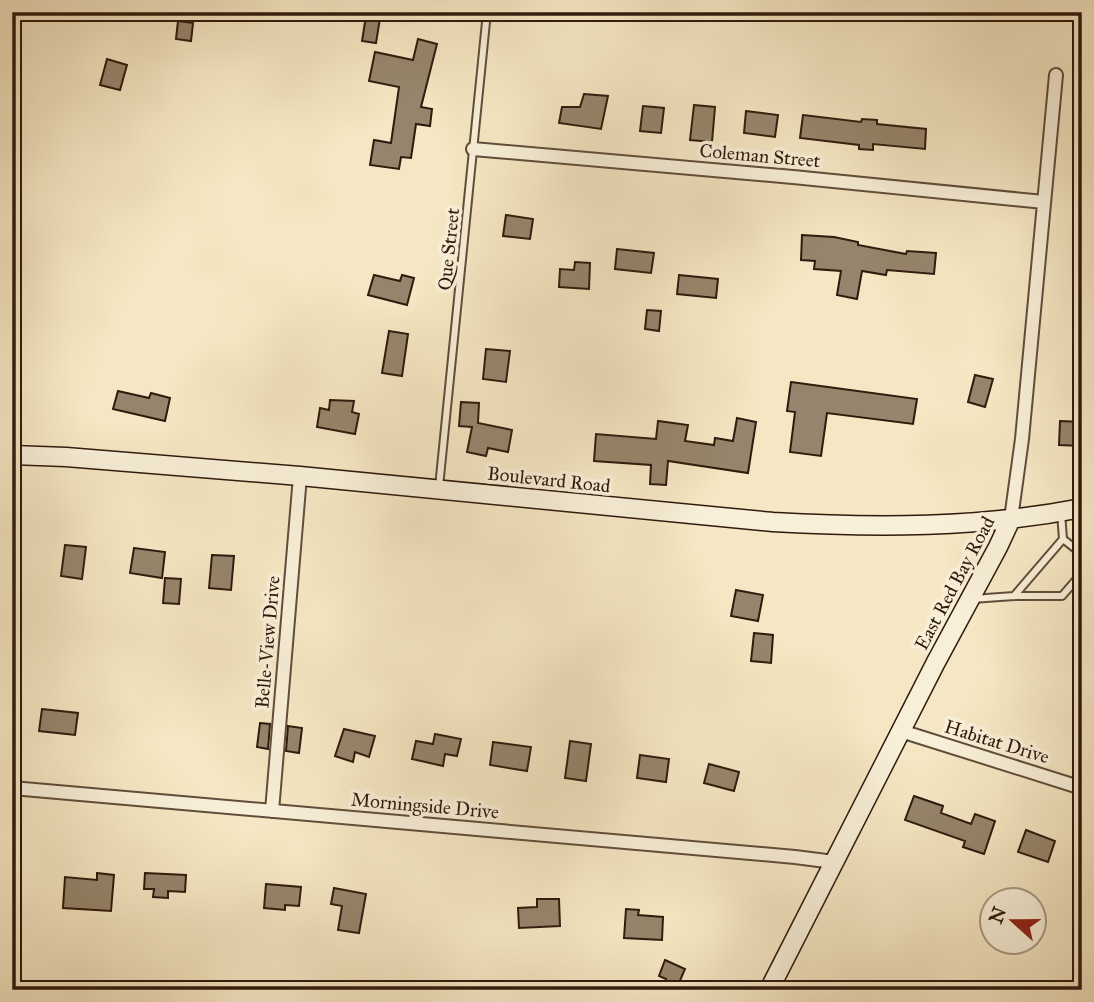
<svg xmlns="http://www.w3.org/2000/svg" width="1094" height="1002" viewBox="0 0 1094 1002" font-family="'IM FELL Great Primer',serif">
	<rect width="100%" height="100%" fill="#f5e7c3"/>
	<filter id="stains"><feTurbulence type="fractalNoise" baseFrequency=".00286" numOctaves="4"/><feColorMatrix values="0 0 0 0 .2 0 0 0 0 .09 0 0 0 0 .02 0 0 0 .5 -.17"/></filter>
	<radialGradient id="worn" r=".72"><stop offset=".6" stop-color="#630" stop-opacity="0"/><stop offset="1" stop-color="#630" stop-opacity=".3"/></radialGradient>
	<path fill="#96856c" stroke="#301a0e" stroke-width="2" d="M366 16 380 18 376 43 362 41Z
		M178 21 193 23 191 41 176 39Z
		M418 39 437 44 421 107 432 109 430 126 416 124 411 158 401 157 399 169 370 165 374 140 391 143 399 87 369 81 375 52 413 60Z
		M107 59 127 65 120 90 100 85Z
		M584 94 608 96 601 129 559 123 562 107H580Z
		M694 105 715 107 712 142 690 140Z
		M643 106 664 108 661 133 640 131Z
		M746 111 778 115 775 137 744 133Z
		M803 115 861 122 862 119 877 120V124L926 129 925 149 873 144V150L859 149V145L800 138Z
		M506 215 533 219 530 239 503 236Z
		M802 235 834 237 858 242V245L906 254 907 251 936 253 934 274 887 270 886 275 862 271 857 299 837 295 841 271 814 269 815 261 801 260Z
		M617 249 654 253 651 273 615 269Z
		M575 262 590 263 589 289 559 287 560 269 574 270Z
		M374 275 400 281 402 275 414 278 407 305 368 295Z
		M679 275 718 279 716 298 677 294Z
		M647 310 661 311 659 331 645 329Z
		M389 331 408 334 402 376 382 373Z
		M486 349 510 351 506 382 483 379Z
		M975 375 993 379 985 407 968 402Z
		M791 382 917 399 913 424 827 413 821 456 790 452 795 412 787 411Z
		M118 391 149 398 151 393 170 398 165 421 113 409Z
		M330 400 354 401 352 412 359 414 355 434 317 427 320 408 329 410Z
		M461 402 479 403 478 423 512 430 508 452 488 448 486 456 467 452 472 427 459 426Z
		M737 418 756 422 748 473 668 461 666 485 650 484 651 465 594 461 596 434 656 439 658 421 688 425 685 441 714 445 715 438 733 441Z
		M1060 421 1082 422V446L1059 445Z
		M65 545 86 547 82 579 61 576Z
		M134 548 165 552 162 578 130 573Z
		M212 555 234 556 231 590 209 588Z
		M165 578 181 579 179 604 163 603Z
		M736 590 763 595 758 621 731 616Z
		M754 633 773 635 771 663 751 661Z
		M42 709 78 713 75 735 39 731Z
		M260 723 270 724 268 749 257 747Z
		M288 726 302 728 299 753 286 751Z
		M344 729 375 736 369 757 355 752 353 762 335 756Z
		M435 734 461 739 457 756 445 754 443 766 412 759 416 741 433 744Z
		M570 741 591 744 586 781 565 778Z
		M493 742 531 747 527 771 490 765Z
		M640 755 669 759 666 782 637 778Z
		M709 764 739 772 734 791 704 783Z
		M914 796 943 806 941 813 971 824 975 814 995 821 984 854 963 847 965 841 905 820Z
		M1026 830 1055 841 1048 862 1018 852Z
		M97 873 114 875 111 911 63 908 65 877 97 880Z
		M145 873 186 875 185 892 168 891V898L153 897 154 889H144Z
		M266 884 301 887 299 906 285 905V910L264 908Z
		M334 888 366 894 359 933 338 930 342 906 331 904Z
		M537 899H559L560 926 519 928 518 908 537 907Z
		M626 909 639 910 638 915 663 917 662 940 624 938Z
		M665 960 685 969 676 990H661L666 979 659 976Z"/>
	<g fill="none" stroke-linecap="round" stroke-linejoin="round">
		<g stroke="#614d3b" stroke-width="10">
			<path id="lane" d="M439 487 487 12
				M1061 513 1063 539
				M1014 596 1063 539 1082 554
				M972 599 1014 596H1062L1082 573"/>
		</g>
		<g stroke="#614d3b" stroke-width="16">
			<path id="street" d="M473 149 793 177 1044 202
				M1011 519 1022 439 1056 75
				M901 731 1082 788
				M12 788 795 857 834 862
				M272 811 300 476"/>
		</g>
		<g stroke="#301a0e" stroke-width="21">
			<path id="secondary" d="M12 455 66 457 300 476 773 522C876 528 980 528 1082 508
				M769 990 936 662 998 547 1011 519"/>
		</g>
		<use href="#lane" stroke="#f8efd8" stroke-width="6"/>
		<use href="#street" stroke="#f8efd8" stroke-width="12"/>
		<use href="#secondary" stroke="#f8efd8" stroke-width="18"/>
	</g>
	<g text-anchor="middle" stroke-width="7" stroke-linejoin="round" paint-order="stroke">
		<g font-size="19" fill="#301a0e" stroke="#f8efd8">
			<text transform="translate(760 155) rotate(5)" y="7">Coleman Street</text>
			<text transform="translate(448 249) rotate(-84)" y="7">Que Street</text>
			<text transform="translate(549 479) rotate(6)" y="7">Boulevard Road</text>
			<text transform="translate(954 583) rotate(-62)" y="7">East Red Bay Road</text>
			<text transform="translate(267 642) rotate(-85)" y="7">Belle-View Drive</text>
			<text transform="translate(997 741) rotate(17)" y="7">Habitat Drive</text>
			<text transform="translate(425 805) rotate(5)" y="7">Morningside Drive</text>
		</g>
	</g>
	<rect width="1094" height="1002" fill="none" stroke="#f5e7c3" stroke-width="42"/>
	<rect x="14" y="14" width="1066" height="974" fill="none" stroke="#301a0e" stroke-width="3.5"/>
	<rect x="21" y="21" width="1052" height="960" fill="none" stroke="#301a0e" stroke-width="2"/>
	<g transform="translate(1013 921) rotate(291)"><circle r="33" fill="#f8efd8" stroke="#a89a87" stroke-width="2"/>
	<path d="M0-5L12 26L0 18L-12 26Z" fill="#8f2418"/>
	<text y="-10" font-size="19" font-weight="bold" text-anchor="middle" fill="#301a0e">N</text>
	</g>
	<rect width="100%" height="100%" filter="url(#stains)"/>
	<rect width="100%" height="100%" fill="url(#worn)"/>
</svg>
